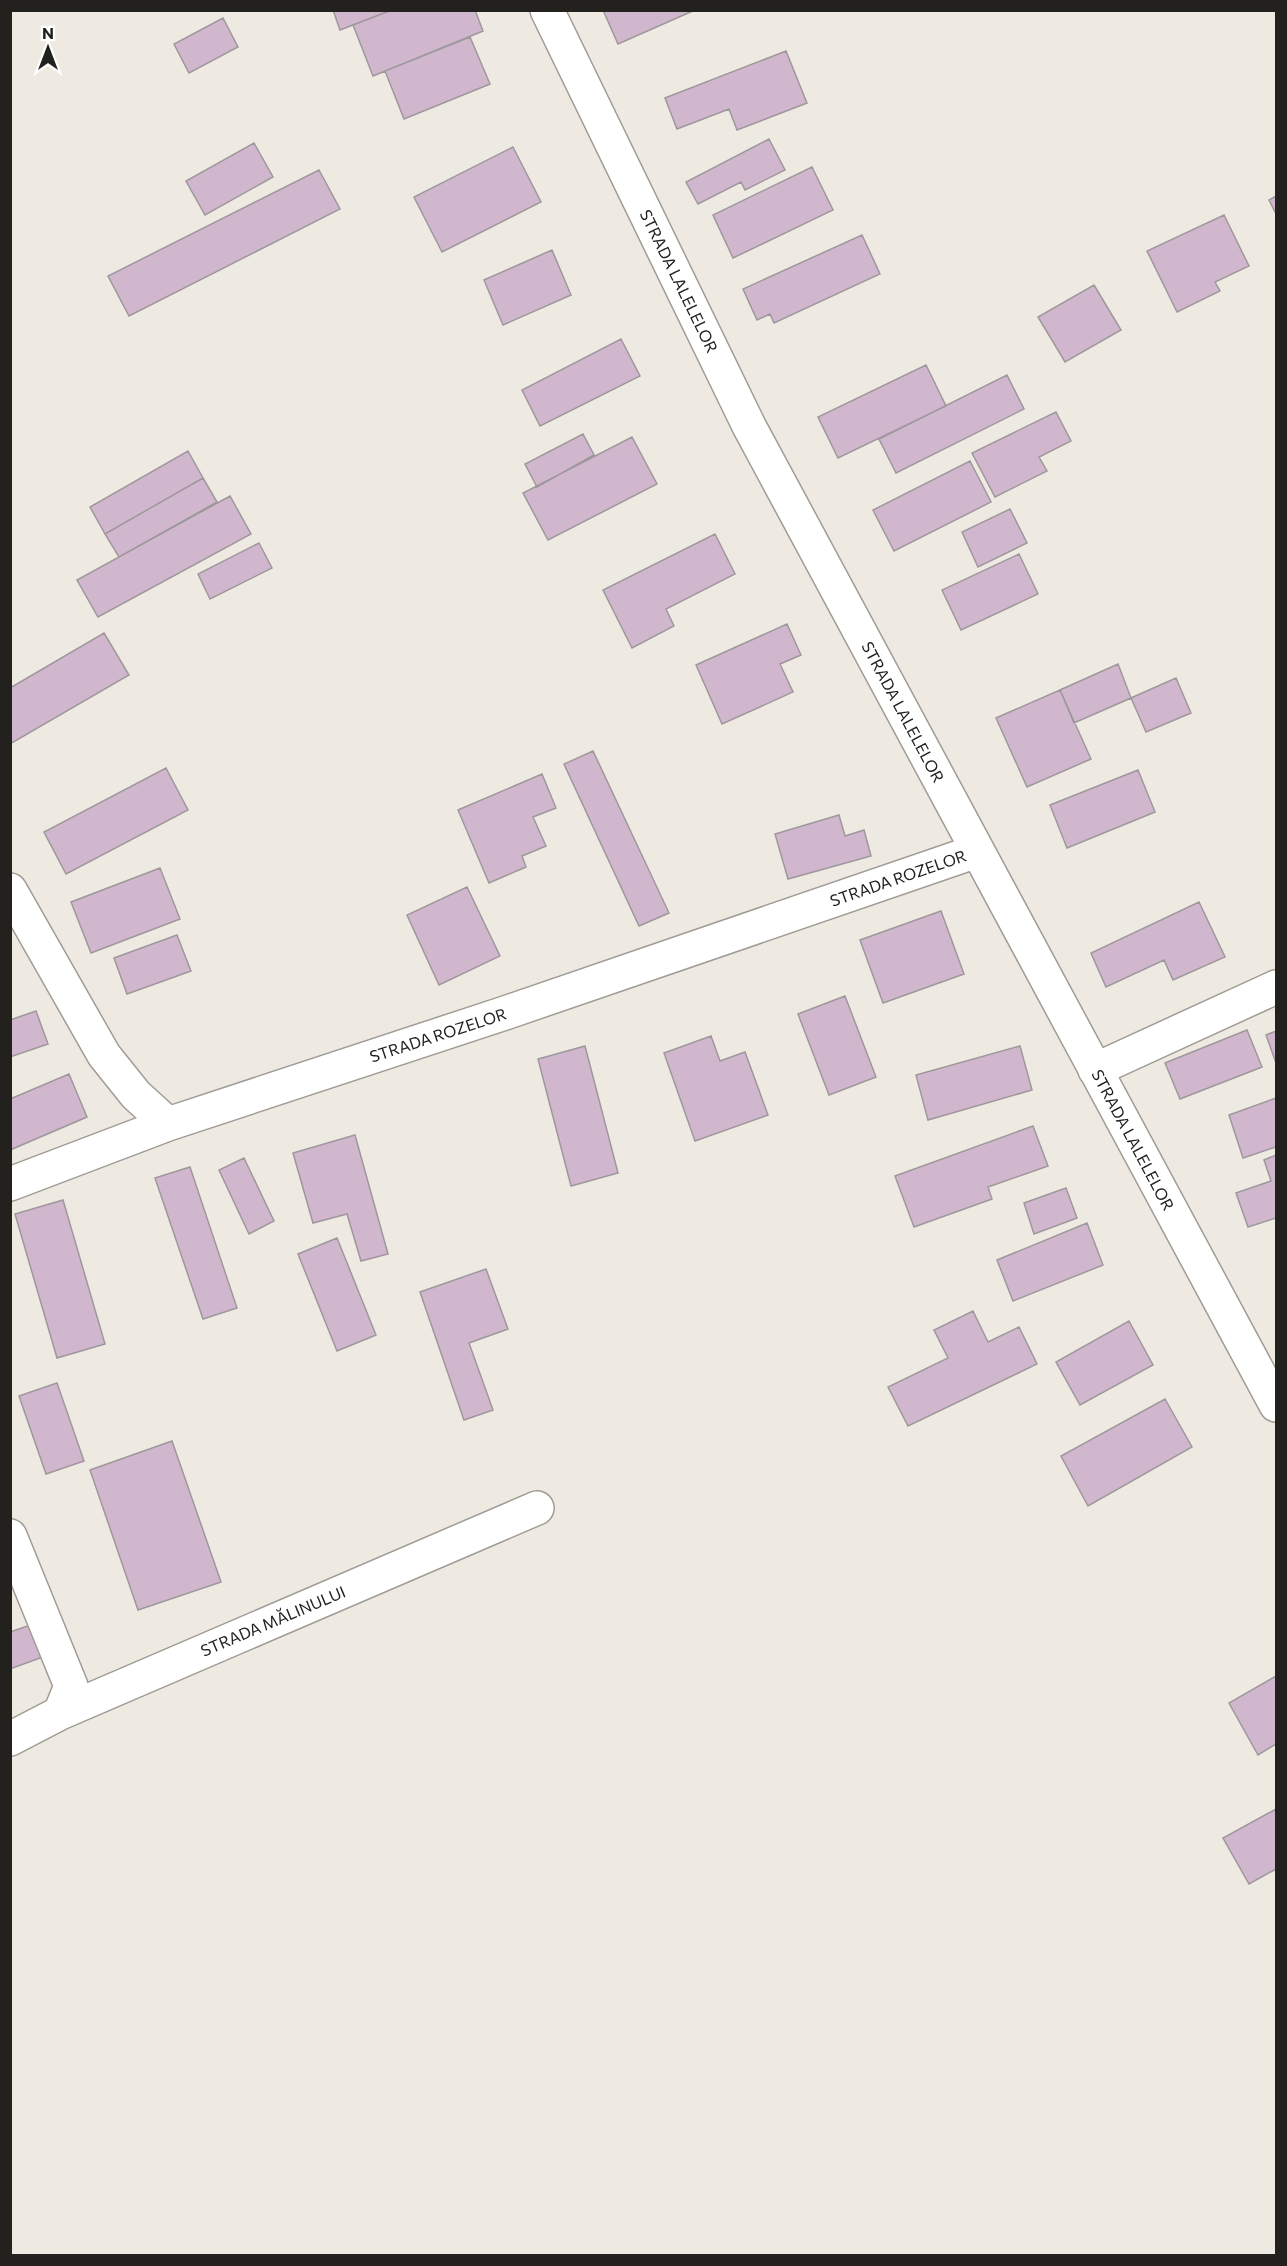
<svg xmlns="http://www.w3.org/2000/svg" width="1287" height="2266" viewBox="0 0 1287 2266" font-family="Commissioner,sans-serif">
	<rect width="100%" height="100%" fill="#eeeae2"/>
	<path fill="#d1b7cd" stroke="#9e979c" stroke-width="1.5" d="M333 10H392L340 30Z
		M392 10H475L483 31 373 76 353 25Z
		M603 10H695L618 44Z
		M223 18 238 47 189 73 174 44Z
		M470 37 490 84 404 119 385 71Z
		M786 51 807 103 737 130 729 109 677 129 665 98Z
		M769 139 785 170 745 190 741 182 698 204 686 182Z
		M254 143 273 177 205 215 186 181Z
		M513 147 541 202 442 252 414 197Z
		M812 167 833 210 733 258 713 215Z
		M319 170 340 209 129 316 108 276Z
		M1276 196V214L1269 200Z
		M1224 215 1249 266 1215 282 1220 291 1177 312 1147 251Z
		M862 235 880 274 774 323 770 314 757 320 743 289Z
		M552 250 571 295 503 325 484 280Z
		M1094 285 1121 330 1065 362 1038 317Z
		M621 339 640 376 540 426 522 390Z
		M926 365 946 406 838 458 818 417Z
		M1007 375 1024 409 896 473 879 439Z
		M1056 412 1071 441 1039 457 1047 471 995 497 972 453Z
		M583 434 594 455 537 487 525 464Z
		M632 437 657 484 548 540 523 493Z
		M188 451 203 478 105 534 90 507Z
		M970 461 991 502 894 551 873 510Z
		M203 478 217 502 119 557 105 534Z
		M230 496 251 534 98 617 77 580Z
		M1010 509 1027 543 978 567 962 532Z
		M715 534 735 574 666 609 674 626 632 648 603 590Z
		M259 543 272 568 210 599 198 574Z
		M1019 554 1038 594 961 630 942 590Z
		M787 624 801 655 780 664 793 692 722 724 696 665Z
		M104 633 129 675 10 744V688Z
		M1118 664 1131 698 1074 723 1060 690Z
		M1176 678 1191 713 1146 732 1131 698Z
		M1060 690 1091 759 1027 787 996 718Z
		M593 751 669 913 639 926 564 764Z
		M166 768 188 810 66 874 44 832Z
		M1138 770 1155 812 1067 848 1050 805Z
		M542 774 556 808 533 817 546 846 522 856 526 867 489 883 458 810Z
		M839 815 845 836 864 830 871 856 788 879 775 834Z
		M160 868 180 919 91 953 71 902Z
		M467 887 500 956 439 985 407 915Z
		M1199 902 1225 957 1173 980 1164 960 1106 987 1091 953Z
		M941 911 964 974 883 1003 860 940Z
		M177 935 191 971 127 994 114 958Z
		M845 996 876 1077 829 1095 798 1014Z
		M36 1011 48 1044 10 1057V1020Z
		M1247 1030 1262 1067 1180 1099 1165 1063Z
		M1276 1031V1063L1266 1035Z
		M711 1036 720 1061 745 1052 768 1115 695 1141 664 1053Z
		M585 1046 618 1173 571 1186 538 1059Z
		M1020 1046 1032 1090 928 1120 916 1075Z
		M69 1074 87 1117 10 1150V1099Z
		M1276 1098V1147L1243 1158 1229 1115Z
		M1033 1126 1048 1166 988 1187 992 1199 914 1227 895 1176Z
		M355 1135 388 1254 361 1261 347 1214 313 1223 293 1153Z
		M1276 1155V1218L1248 1227 1236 1193 1271 1181 1264 1160Z
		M244 1158 274 1221 249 1234 219 1170Z
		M190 1167 237 1308 203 1319 155 1178Z
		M1066 1188 1077 1218 1034 1234 1024 1203Z
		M63 1200 105 1344 57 1358 15 1214Z
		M1087 1223 1103 1265 1013 1301 997 1260Z
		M337 1238 376 1335 337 1351 298 1254Z
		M486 1269 508 1329 469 1343 493 1410 464 1420 420 1292Z
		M973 1311 988 1342 1019 1327 1037 1364 908 1426 888 1387 948 1358 934 1330Z
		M1129 1321 1153 1365 1080 1405 1056 1362Z
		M57 1383 84 1461 46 1474 19 1396Z
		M1165 1399 1192 1447 1088 1506 1061 1456Z
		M172 1441 221 1582 138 1610 90 1470Z
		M39 1622 51 1654 10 1669V1632Z
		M1276 1676V1744L1258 1755 1229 1703Z
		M1276 1809V1869L1249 1884 1223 1838Z"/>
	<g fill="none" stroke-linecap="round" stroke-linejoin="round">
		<g stroke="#a09c95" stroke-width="36">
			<path id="minor" d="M547 10 749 426 1276 1405
				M10 890 104 1055 136 1095 168 1124
				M1095 1070 1276 987
				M10 1184 168 1124 505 1013 977 851
				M10 1536 71 1686 60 1713
				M10 1739 60 1713 537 1508"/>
		</g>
		<use href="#minor" stroke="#fff" stroke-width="33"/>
	</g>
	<g text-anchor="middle" stroke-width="6" stroke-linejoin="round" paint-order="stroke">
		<g font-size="16" fill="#22211e" stroke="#fff">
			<text transform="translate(679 281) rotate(64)" y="6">STRADA LALELELOR</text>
			<text transform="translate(903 712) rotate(62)" y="6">STRADA LALELELOR</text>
			<text transform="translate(898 878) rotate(-19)" y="6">STRADA ROZELOR</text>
			<text transform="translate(438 1035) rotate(-18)" y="6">STRADA ROZELOR</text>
			<text transform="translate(1133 1140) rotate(62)" y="6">STRADA LALELELOR</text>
			<text transform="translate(273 1621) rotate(-23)" y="6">STRADA MĂLINULUI</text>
		</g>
	</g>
	<rect width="1287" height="2266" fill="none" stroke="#22211e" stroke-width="24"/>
	<g transform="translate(48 48)" stroke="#ffffff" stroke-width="4.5" paint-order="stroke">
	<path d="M0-4.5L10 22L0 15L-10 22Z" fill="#22211e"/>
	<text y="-9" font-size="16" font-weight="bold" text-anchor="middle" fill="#22211e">N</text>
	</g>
</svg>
